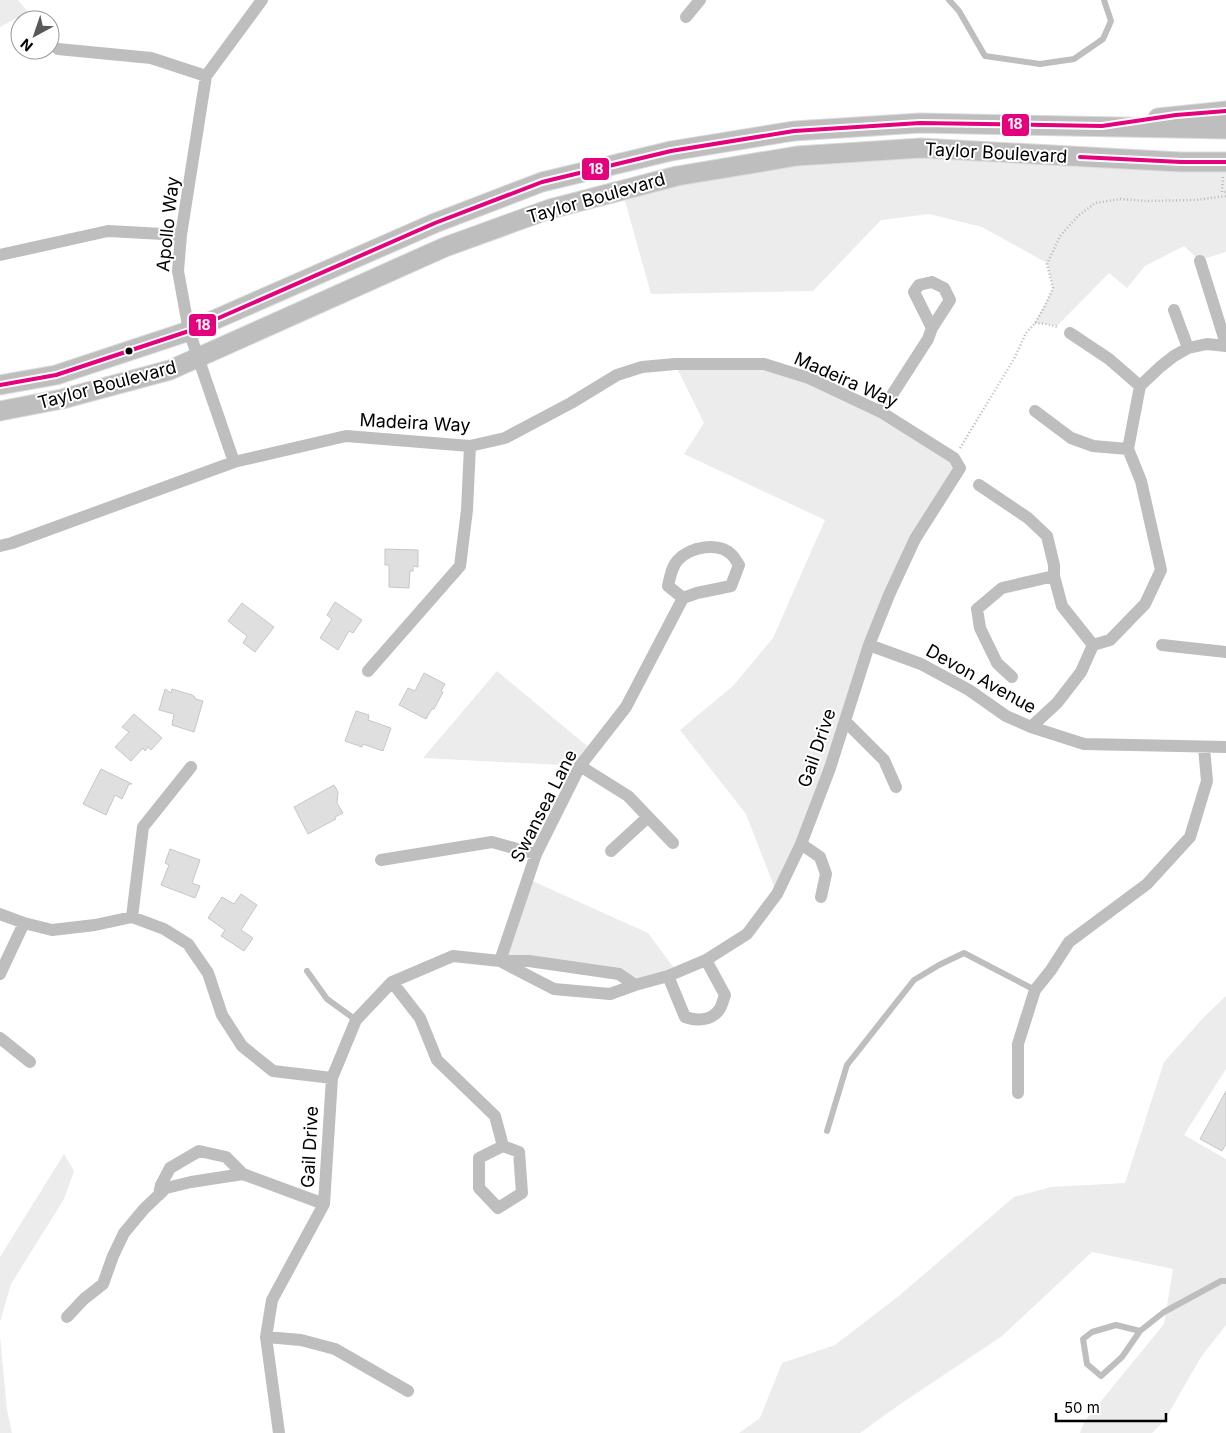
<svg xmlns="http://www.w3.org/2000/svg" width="1226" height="1433" viewBox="0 0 1226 1433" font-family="Inter,sans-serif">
	<rect width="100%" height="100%" fill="#fff"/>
	<path fill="#ececec" d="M0 0H18L28 12 0 27Z
		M921 148 1226 162V252L1199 260 1184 246 1145 266 1127 288 1109 273 1057 326 1045 324 1035 323 1053 288 1047 263 982 227 929 214 881 220 813 291 651 294 622 190 677 176Z
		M675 364H764L881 412 960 468 915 539 777 894 746 814 680 730 733 686 773 638 825 520 684 454 704 423Z
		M497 671 592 750 580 766 423 758Z
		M528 879 648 933 677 972 635 985 619 974 500 961Z
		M1226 996V1069L1184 1135 1226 1159V1325L1201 1357 1164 1421 1152 1433H1080L1084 1422 1164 1324 1173 1269 1092 1252 1002 1336 896 1407 860 1433H739L760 1418 782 1363 835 1345 900 1295 1014 1197 1051 1187 1125 1183 1164 1062 1203 1018Z
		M64 1154 74 1171 64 1199 11 1284 0 1322V1257Z
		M0 1335 7 1410 12 1433H0Z"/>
	<path fill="#dfdfdf" stroke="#c7c7c7" d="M385 549 418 550V567L413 566V571H410L409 588 389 587V565H385Z
		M335 602 362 620 353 633 349 631 338 650 320 638 332 619 327 615Z
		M242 603 274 627 255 652 243 643 247 636 228 621Z
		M424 673 445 684 441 691 443 692 434 709H432L426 719 399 705 408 688 415 691Z
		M165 689 171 693 172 689 192 695 195 697V699L203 701 194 732 172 725 174 714 159 710Z
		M356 711 369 715 368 720 391 728 383 751 363 744 362 747 345 741Z
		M134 714 162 738 151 750 148 747 145 751 143 748 131 761 115 747 129 732 122 727Z
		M101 769 132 784H129L122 799 115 795 106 815 83 804Z
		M334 785 338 792 337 803 343 813 335 817 336 819 308 834 294 807Z
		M170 849 200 860 192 883 200 886 195 898 161 885 169 865 165 863Z
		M241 894 257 905 241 930 253 938 244 951 221 936 225 930 208 918 222 897 234 904Z
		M1226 1091V1144L1222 1151 1200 1139Z"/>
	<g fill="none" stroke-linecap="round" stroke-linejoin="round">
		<g stroke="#dbdbdb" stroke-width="21">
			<path id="primary" d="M1158 118 1226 111
				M0 385 56 375 189 331 435 223 542 182 671 151 794 131 920 123 1226 129
				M0 411 62 399 170 370 445 247 550 209 677 176 797 156 921 148 1181 162H1226"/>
		</g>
		<path stroke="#b9b9b9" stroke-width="2.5" stroke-dasharray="1 2.5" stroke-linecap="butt" d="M1223 177 1222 192H1226
			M1035 323 1045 324 1058 327
			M960 448 1014 359 1026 333 1035 323 1044 308 1053 288 1047 264 1060 236 1078 216 1095 203 1121 199 1146 201 1196 200 1226 196"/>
		<path stroke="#bebebe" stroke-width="6" d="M949 0 959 11 985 56 1040 64 1074 59 1103 39 1111 21 1104 0
			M307 971 327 999 356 1020
			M827 1131 847 1065 914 980 939 965 964 953 1035 990
			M1140 1331 1116 1325 1092 1332 1083 1339 1087 1364 1101 1376 1122 1357 1140 1331 1164 1312 1221 1281H1226"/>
		<path stroke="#bebebe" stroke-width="12" d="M686 17 700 0
			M58 49 151 58 206 76
			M0 255 108 231 181 235
			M1200 261 1226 344
			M1174 310 1188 348
			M1070 333 1109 359 1140 386
			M1035 411 1071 438 1093 446 1128 449
			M881 412 928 339 932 328 950 300 944 288 932 282 919 285 914 292 932 328
			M234 462 189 331 178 271 181 235 206 76 262 0
			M979 485 1028 518 1047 536 1054 565V576L1062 606 1093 645 1081 672 1057 703 1031 727
			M0 546 12 543 234 462 346 436 470 446 505 438 571 403 617 375 642 367 675 364H764L809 378 881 412 954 458 960 468 915 539 889 595 869 645 830 768 801 844 777 894 747 934 706 960 668 976 635 985
			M869 645 921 664 969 690 1006 716 1031 727 1084 744 1226 747
			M1093 645 1110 640 1145 604 1161 570 1141 481 1128 449 1140 386 1160 367 1174 356 1188 348 1207 344 1226 346
			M1162 645 1226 652
			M368 671 460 566 467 510 470 446
			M1012 677 997 663 980 628 977 609 1002 588 1054 576
			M845 721 884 760 896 787
			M580 766 628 796 673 843
			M801 844 820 857 826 874 821 897
			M611 851 648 817
			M381 860 492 842 536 854
			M0 914 24 923 52 930 95 925 132 917 164 929 188 944 208 973 222 1015 242 1046 273 1071 332 1078
			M132 917 143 827 191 767
			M500 961 536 854 580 766 626 707 683 598 697 593 731 586 739 565C737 562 735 558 732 555 719 541 690 547 678 560 672 566 670 577 668 586L683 598
			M0 974 24 923
			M668 976 685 1017C696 1021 711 1021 719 1010 722 1006 723 1000 725 995L706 960
			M392 982 420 1018 437 1060 495 1116 503 1146
			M0 1038 30 1062
			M1018 1093V1044L1035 990 1051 970 1069 942 1147 884 1190 837 1207 781 1204 748
			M503 1146 519 1152 522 1193 498 1208 479 1188V1158Z
			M159 1195 161 1185 170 1168 199 1151 226 1157 243 1174
			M67 1317 84 1299 103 1284 113 1256 124 1233 144 1209 166 1188 191 1182 243 1174 324 1204
			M266 1337 301 1340 335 1349 408 1391
			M279 1433 266 1337 272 1300 324 1204 332 1078 356 1020 392 982 453 956 500 961H529L619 974 635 985 610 994 554 989 500 961"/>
		<use href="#primary" stroke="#bebebe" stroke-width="19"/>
		<g stroke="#fff" stroke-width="8">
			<path id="bus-1" d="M1080 157 1181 162H1226
				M0 385 56 375 189 331 435 223 542 182 671 151 794 131 920 123 1102 126 1176 115 1226 111"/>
		</g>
		<use href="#bus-1" stroke="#e5007d" stroke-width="4"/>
	</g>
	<circle fill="#000" stroke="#fff" stroke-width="2" cx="129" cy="351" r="4.5"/>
	<g text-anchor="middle" stroke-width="4" stroke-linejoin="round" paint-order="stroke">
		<g font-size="18" fill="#000" stroke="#fff">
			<text transform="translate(996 153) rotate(3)" y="6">Taylor Boulevard</text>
			<text transform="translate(596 198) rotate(-16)" y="6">Taylor Boulevard</text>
			<text transform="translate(168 224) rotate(-84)" y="6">Apollo Way</text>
			<text transform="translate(846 380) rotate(24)" y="6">Madeira Way</text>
			<text transform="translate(107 385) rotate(-15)" y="6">Taylor Boulevard</text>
			<text transform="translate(415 423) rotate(3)" y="6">Madeira Way</text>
			<text transform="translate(981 679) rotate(29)" y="6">Devon Avenue</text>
			<text transform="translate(817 748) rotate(-71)" y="6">Gail Drive</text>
			<text transform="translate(544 806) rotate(-63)" y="6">Swansea Lane</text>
			<text transform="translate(310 1147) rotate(-87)" y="6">Gail Drive</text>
		</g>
	</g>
	<g stroke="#fff" stroke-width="2">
		<rect x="1001" y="113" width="29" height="24" rx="5" fill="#e5007d"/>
		<rect x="581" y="157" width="29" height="24" rx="5" fill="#e5007d"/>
		<rect x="188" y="313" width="29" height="24" rx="5" fill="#e5007d"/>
	</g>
	<g font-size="14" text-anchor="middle" font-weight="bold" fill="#fff">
		<text x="1015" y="129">18</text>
		<text x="596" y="174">18</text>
		<text x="203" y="330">18</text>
	</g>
	<g transform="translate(35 35) rotate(220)"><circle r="24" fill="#ffffff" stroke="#999999"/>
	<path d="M0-4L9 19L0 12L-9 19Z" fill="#595959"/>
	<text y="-8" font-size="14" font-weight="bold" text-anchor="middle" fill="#000000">N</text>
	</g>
	<path d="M1056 1413v8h110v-8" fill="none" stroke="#000000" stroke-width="2.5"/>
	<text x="1064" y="1413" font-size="15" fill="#000000" stroke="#ffffff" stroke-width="4" paint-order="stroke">50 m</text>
</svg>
